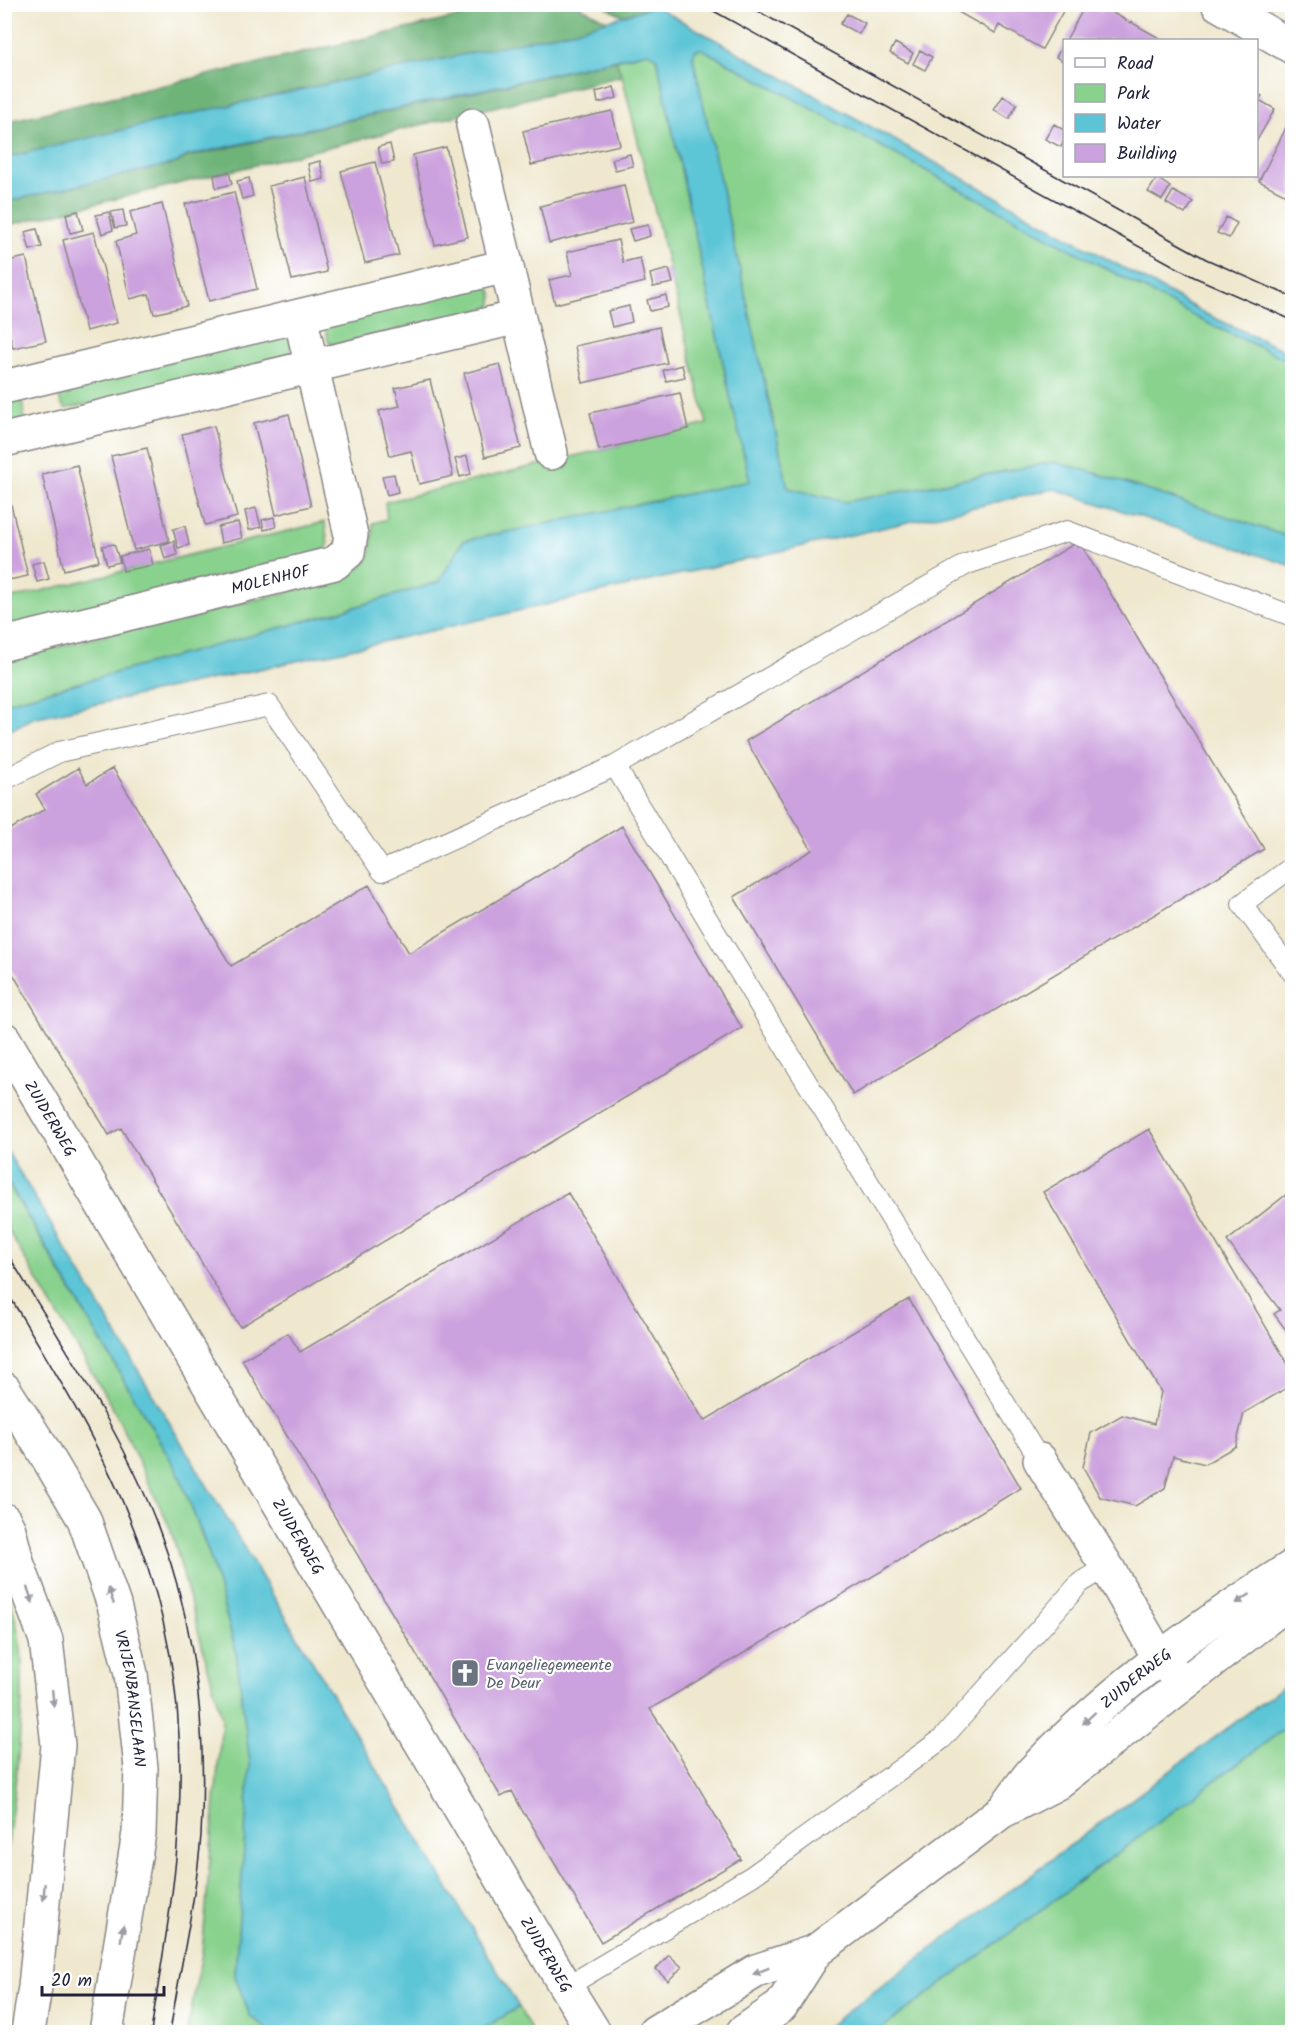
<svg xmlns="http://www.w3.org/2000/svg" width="1297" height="2037" viewBox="0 0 1297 2037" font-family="Kalam,sans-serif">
	<rect width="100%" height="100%" fill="#fff"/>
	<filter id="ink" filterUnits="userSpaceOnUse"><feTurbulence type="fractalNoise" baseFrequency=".0167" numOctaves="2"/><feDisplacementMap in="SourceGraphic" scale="12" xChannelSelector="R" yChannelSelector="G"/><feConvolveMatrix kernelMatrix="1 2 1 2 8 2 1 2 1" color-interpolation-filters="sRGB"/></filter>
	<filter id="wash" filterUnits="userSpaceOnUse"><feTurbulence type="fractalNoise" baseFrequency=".008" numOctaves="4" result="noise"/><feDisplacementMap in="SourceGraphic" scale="24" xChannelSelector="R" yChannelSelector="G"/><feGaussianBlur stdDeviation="1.35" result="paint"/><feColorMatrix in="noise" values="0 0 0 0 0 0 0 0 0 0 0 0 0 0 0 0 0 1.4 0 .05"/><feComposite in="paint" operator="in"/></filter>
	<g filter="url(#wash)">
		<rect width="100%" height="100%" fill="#efe8cf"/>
		<path fill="#89d28e" stroke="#567a64" stroke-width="1.5" d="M702 49 1203 321 1292 362V538L1095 473 1054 462 845 502 788 488 693 58 695 50Z
			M648 52 653 54 657 59 731 400 751 481 463 541 439 582 345 610 5 703V659L339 580C373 562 371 560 373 523L387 519 385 502 707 424 622 76 616 60Z
			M486 283C493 291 494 297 491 307L334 345 328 341 326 329 328 322Z
			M284 333C292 342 294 350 286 360L65 409C59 402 58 396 60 387Z
			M4 398H18C25 404 26 411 23 420L5 427Z
			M325 522 328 546 320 552 5 629 4 600Z
			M4 1177 178 1472 210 1556 236 1651 250 1764 235 1976 250 2016 271 2032H187L202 1953 222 1719 171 1530 115 1412 5 1225Z
			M5 1581C12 1605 21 1636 22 1661 24 1731 13 1799 5 1868Z
			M1292 1723V2032H877Z
			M519 2007 532 2032H478Z"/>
		<path fill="#6eb479" stroke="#486b5a" stroke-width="1.5" d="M509 5H577L608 21 576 30 176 117 5 158 4 122Z
			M602 5H655L624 16Z
			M616 60 622 76 5 226 4 202 176 163 187 157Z"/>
		<path fill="#5bc5d6" stroke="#3e7488" stroke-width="1.5" d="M655 6 1206 314 1292 354V362L1203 321 702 49 695 50 693 58 788 488 845 502 1054 462 1095 473 1292 538V566L1054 489 329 654 33 718 5 733V703L345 610 439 582 463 541 750 481 731 400 657 59 653 54 648 52 187 156 176 163 5 202V158L176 117 576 30Z
			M4 1146 519 2007 478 2032H271L250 2016 235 1976 250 1764 236 1651 210 1556 178 1472 5 1177Z
			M1292 1680V1723L877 2032H820Z"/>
		<g id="blocks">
			<path fill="#cca2de" d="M953 4H1067L1042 49 999 25 995 33 951 8Z
				M1086 4 1102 12 1104 8 1131 23 1132 21 1134 24 1163 40H1066Z
				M847 14 865 23 859 34 840 24Z
				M895 43 913 53 908 63 890 53Z
				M1064 43V62L1056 57Z
				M920 50 932 57 925 70 913 64Z
				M614 87 617 98 598 103 596 92Z
				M1256 93 1262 96 1259 100 1275 109 1256 142Z
				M1003 96 1017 104 1009 119 994 110Z
				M612 111 620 145 531 165 523 131Z
				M1292 116V198L1259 181Z
				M1054 124 1064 130V140L1061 147 1045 139Z
				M390 144 394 162 382 164 378 147Z
				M446 147 468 237 435 245 413 155Z
				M630 154 633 166 615 170 612 159Z
				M320 161 324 179 312 182 308 164Z
				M375 162 399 255 365 263 341 171Z
				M229 172 232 184 216 188 214 175Z
				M305 177 327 272 292 280 269 186Z
				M249 178 253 196 242 199 237 181Z
				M1157 178 1170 187 1162 200 1148 192Z
				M624 185 633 222 549 243 540 206Z
				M1173 191 1193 202 1185 214 1166 203Z
				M234 192 257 289 209 301 185 204Z
				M162 204 187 306 154 314 149 294 130 299 116 241 136 235 130 212Z
				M123 210 126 226 115 228 111 212Z
				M78 211 83 230 70 233 66 214Z
				M109 212 113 230 102 234 96 215Z
				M1226 217 1237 223 1229 238 1217 233Z
				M648 225 650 236 633 241 629 229Z
				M37 229 42 247 30 250 25 232Z
				M94 232 117 323 86 331 63 240Z
				M618 240 623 262 640 258 645 282 555 304 549 280 572 275 567 252Z
				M26 257 46 341 13 348 4 311V262Z
				M669 269 673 283 653 287 650 274Z
				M666 295 668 307 650 311 647 300Z
				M629 306 632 322 612 327 608 311Z
				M659 327 667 363 583 383 575 346Z
				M500 364 521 448 485 457 464 373Z
				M682 365 685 377 666 381 663 370Z
				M430 380 453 476 419 484 411 451 390 456 379 411 400 406 395 388Z
				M680 393 688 429 599 450 590 413Z
				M289 414 311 506 276 515 254 423Z
				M214 426 237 517 205 525 182 434Z
				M147 448 169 541 134 550 111 456Z
				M467 456 471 474 460 477 455 459Z
				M77 465 99 561 64 570 42 474Z
				M394 474 398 492 387 495 382 476Z
				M5 479 28 576 4 581V480Z
				M256 508 261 527 249 530 245 511Z
				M274 517 276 527 264 530 262 520Z
				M238 522 242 538 221 543 218 527Z
				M185 526 189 545 178 548 173 529Z
				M174 541 177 555 165 559 161 545Z
				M1079 541 1264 849 853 1095 734 897 812 850 746 741Z
				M114 544 120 562 107 565 102 546Z
				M149 549 153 565 123 571 120 556Z
				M44 561 49 579 37 582 32 564Z
				M78 768 87 784 113 768 231 966 369 885 409 953 622 826 742 1028 240 1327 121 1128 109 1135 4 959V833L45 809 36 794Z
				M1149 1129 1292 1371V1385L1244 1413 1236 1446 1205 1464 1173 1456 1165 1488 1135 1506 1100 1497 1083 1467 1091 1433 1122 1415 1154 1424 1161 1392 1043 1192Z
				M1292 1190V1338L1274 1314 1280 1310 1227 1241Z
				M568 1193 704 1421 909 1299 1021 1488 650 1709 673 1744 741 1859 601 1942 529 1820 523 1812 512 1791 501 1797 242 1360 288 1333 300 1352Z
				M669 1955 682 1967 668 1981 656 1969Z"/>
		</g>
	</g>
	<g filter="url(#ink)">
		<use href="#blocks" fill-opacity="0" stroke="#888585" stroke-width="1.5"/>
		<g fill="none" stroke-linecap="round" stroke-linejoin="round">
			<g stroke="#888585" stroke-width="22">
				<path id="lane" d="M615 766 769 1021 1040 1460
					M4 780 59 752 269 705 382 871 615 766 967 564 1067 531 1292 616
					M1292 867 1242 904 1292 972
					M566 1987 752 1876 942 1739 1080 1583 1107 1567"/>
			</g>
			<g stroke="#888585" stroke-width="36">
				<g id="street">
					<path d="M1218 4 1292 47"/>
					<path d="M473 125 551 453"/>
					<path d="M4 387 506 266"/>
					<path d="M4 440 518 317"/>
					<path id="s1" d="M4 644 335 563 348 552 351 535 300 316"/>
					<path id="s2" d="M4 1039 566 1987 594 2032"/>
					<path d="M1040 1460 1107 1567 1160 1659 1175 1674"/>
					<path id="s3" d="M1008 1804C1017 1792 1026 1778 1036 1768 1111 1689 1201 1625 1292 1567"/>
					<path d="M655 2032 756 1971 816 1951 1001 1812 1057 1783 1292 1599"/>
					<path d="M743 2032 781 2006 816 1951"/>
				</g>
			</g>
			<g stroke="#888585" stroke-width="36">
				<g id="secondary">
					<path id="s4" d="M4 1389 42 1448 84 1519 114 1605 131 1674 141 1768 139 1833 106 2032"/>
					<path d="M4 1520 9 1530 18 1565 46 1640 58 1745 35 1987 28 2032"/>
				</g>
			</g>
			<use href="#lane" stroke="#fff" stroke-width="20"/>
			<use href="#street" stroke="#fff" stroke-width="33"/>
			<use href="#secondary" stroke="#fff" stroke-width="33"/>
			<path stroke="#22223b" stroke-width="1.5" d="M701 4 1194 277 1292 320
				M745 4 1206 259 1292 297
				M4 1248C58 1338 126 1437 161 1535 197 1631 207 1733 201 1835 196 1901 180 1967 170 2032
				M4 1287C53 1369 105 1450 138 1540 172 1628 184 1723 179 1816 176 1889 161 1961 151 2032"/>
		</g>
		<defs><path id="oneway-solid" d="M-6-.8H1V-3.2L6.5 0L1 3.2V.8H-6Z" transform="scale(1.5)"/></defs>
		<g fill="#9c9ca7">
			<use href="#oneway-solid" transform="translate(30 1595) rotate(70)"/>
			<use href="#oneway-solid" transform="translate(111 1596) rotate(-109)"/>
			<use href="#oneway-solid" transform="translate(1243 1599) rotate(147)"/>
			<use href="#oneway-solid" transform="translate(53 1698) rotate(84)"/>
			<use href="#oneway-solid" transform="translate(1089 1718) rotate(137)"/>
			<use href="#oneway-solid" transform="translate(44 1892) rotate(95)"/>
			<use href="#oneway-solid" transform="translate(122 1933) rotate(-81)"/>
			<use href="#oneway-solid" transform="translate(761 1971) rotate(158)"/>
		</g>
	</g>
	<defs>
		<g id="church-square" transform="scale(1.5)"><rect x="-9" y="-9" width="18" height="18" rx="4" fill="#6b7280" stroke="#fff"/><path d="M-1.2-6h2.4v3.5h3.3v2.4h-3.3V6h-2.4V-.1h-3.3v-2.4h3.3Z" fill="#fff"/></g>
	</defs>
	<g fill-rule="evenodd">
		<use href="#church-square" x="465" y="1673"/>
	</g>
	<g text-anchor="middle" stroke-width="4.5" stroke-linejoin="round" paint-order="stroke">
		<g font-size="16" fill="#22223b" stroke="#fff">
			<text dy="6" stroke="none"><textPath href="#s1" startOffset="274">MOLENHOF</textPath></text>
			<text dy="6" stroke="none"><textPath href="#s2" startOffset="92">ZUIDERWEG</textPath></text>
			<text dy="6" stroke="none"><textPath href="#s2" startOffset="578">ZUIDERWEG</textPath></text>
			<text dy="6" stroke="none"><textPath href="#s3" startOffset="180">ZUIDERWEG</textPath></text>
			<text dy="6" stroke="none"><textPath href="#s4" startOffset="339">VRIJENBANSELAAN</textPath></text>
			<text dy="6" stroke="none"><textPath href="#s2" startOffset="1064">ZUIDERWEG</textPath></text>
		</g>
		<g font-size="16" fill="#5b616d" stroke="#fff" text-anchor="start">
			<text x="486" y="1670">Evangeliegemeente<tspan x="486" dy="18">De Deur</tspan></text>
		</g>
	</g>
	<rect width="1297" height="2037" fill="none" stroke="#fff" stroke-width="24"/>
	<rect x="1063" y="39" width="195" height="138" fill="#ffffff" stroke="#a7a7b1" stroke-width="1.5"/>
	<rect x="1075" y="58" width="30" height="9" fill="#ffffff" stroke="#a7a7b1" stroke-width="1.5"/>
	<text x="1117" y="69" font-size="18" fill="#22223b">Road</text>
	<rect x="1075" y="84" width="30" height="18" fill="#89d28e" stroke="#a7a7b1" stroke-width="1.5"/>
	<text x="1117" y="99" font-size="18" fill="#22223b">Park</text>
	<rect x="1075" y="114" width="30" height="18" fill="#5bc5d6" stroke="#a7a7b1" stroke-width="1.5"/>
	<text x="1117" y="129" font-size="18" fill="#22223b">Water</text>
	<rect x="1075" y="144" width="30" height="18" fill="#cca2de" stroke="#a7a7b1" stroke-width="1.5"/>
	<text x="1117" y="159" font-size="18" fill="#22223b">Building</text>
	<path d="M42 1986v9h122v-9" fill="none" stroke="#22223b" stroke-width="3"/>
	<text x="51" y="1986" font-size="18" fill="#22223b" stroke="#ffffff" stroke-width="4.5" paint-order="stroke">20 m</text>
</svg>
